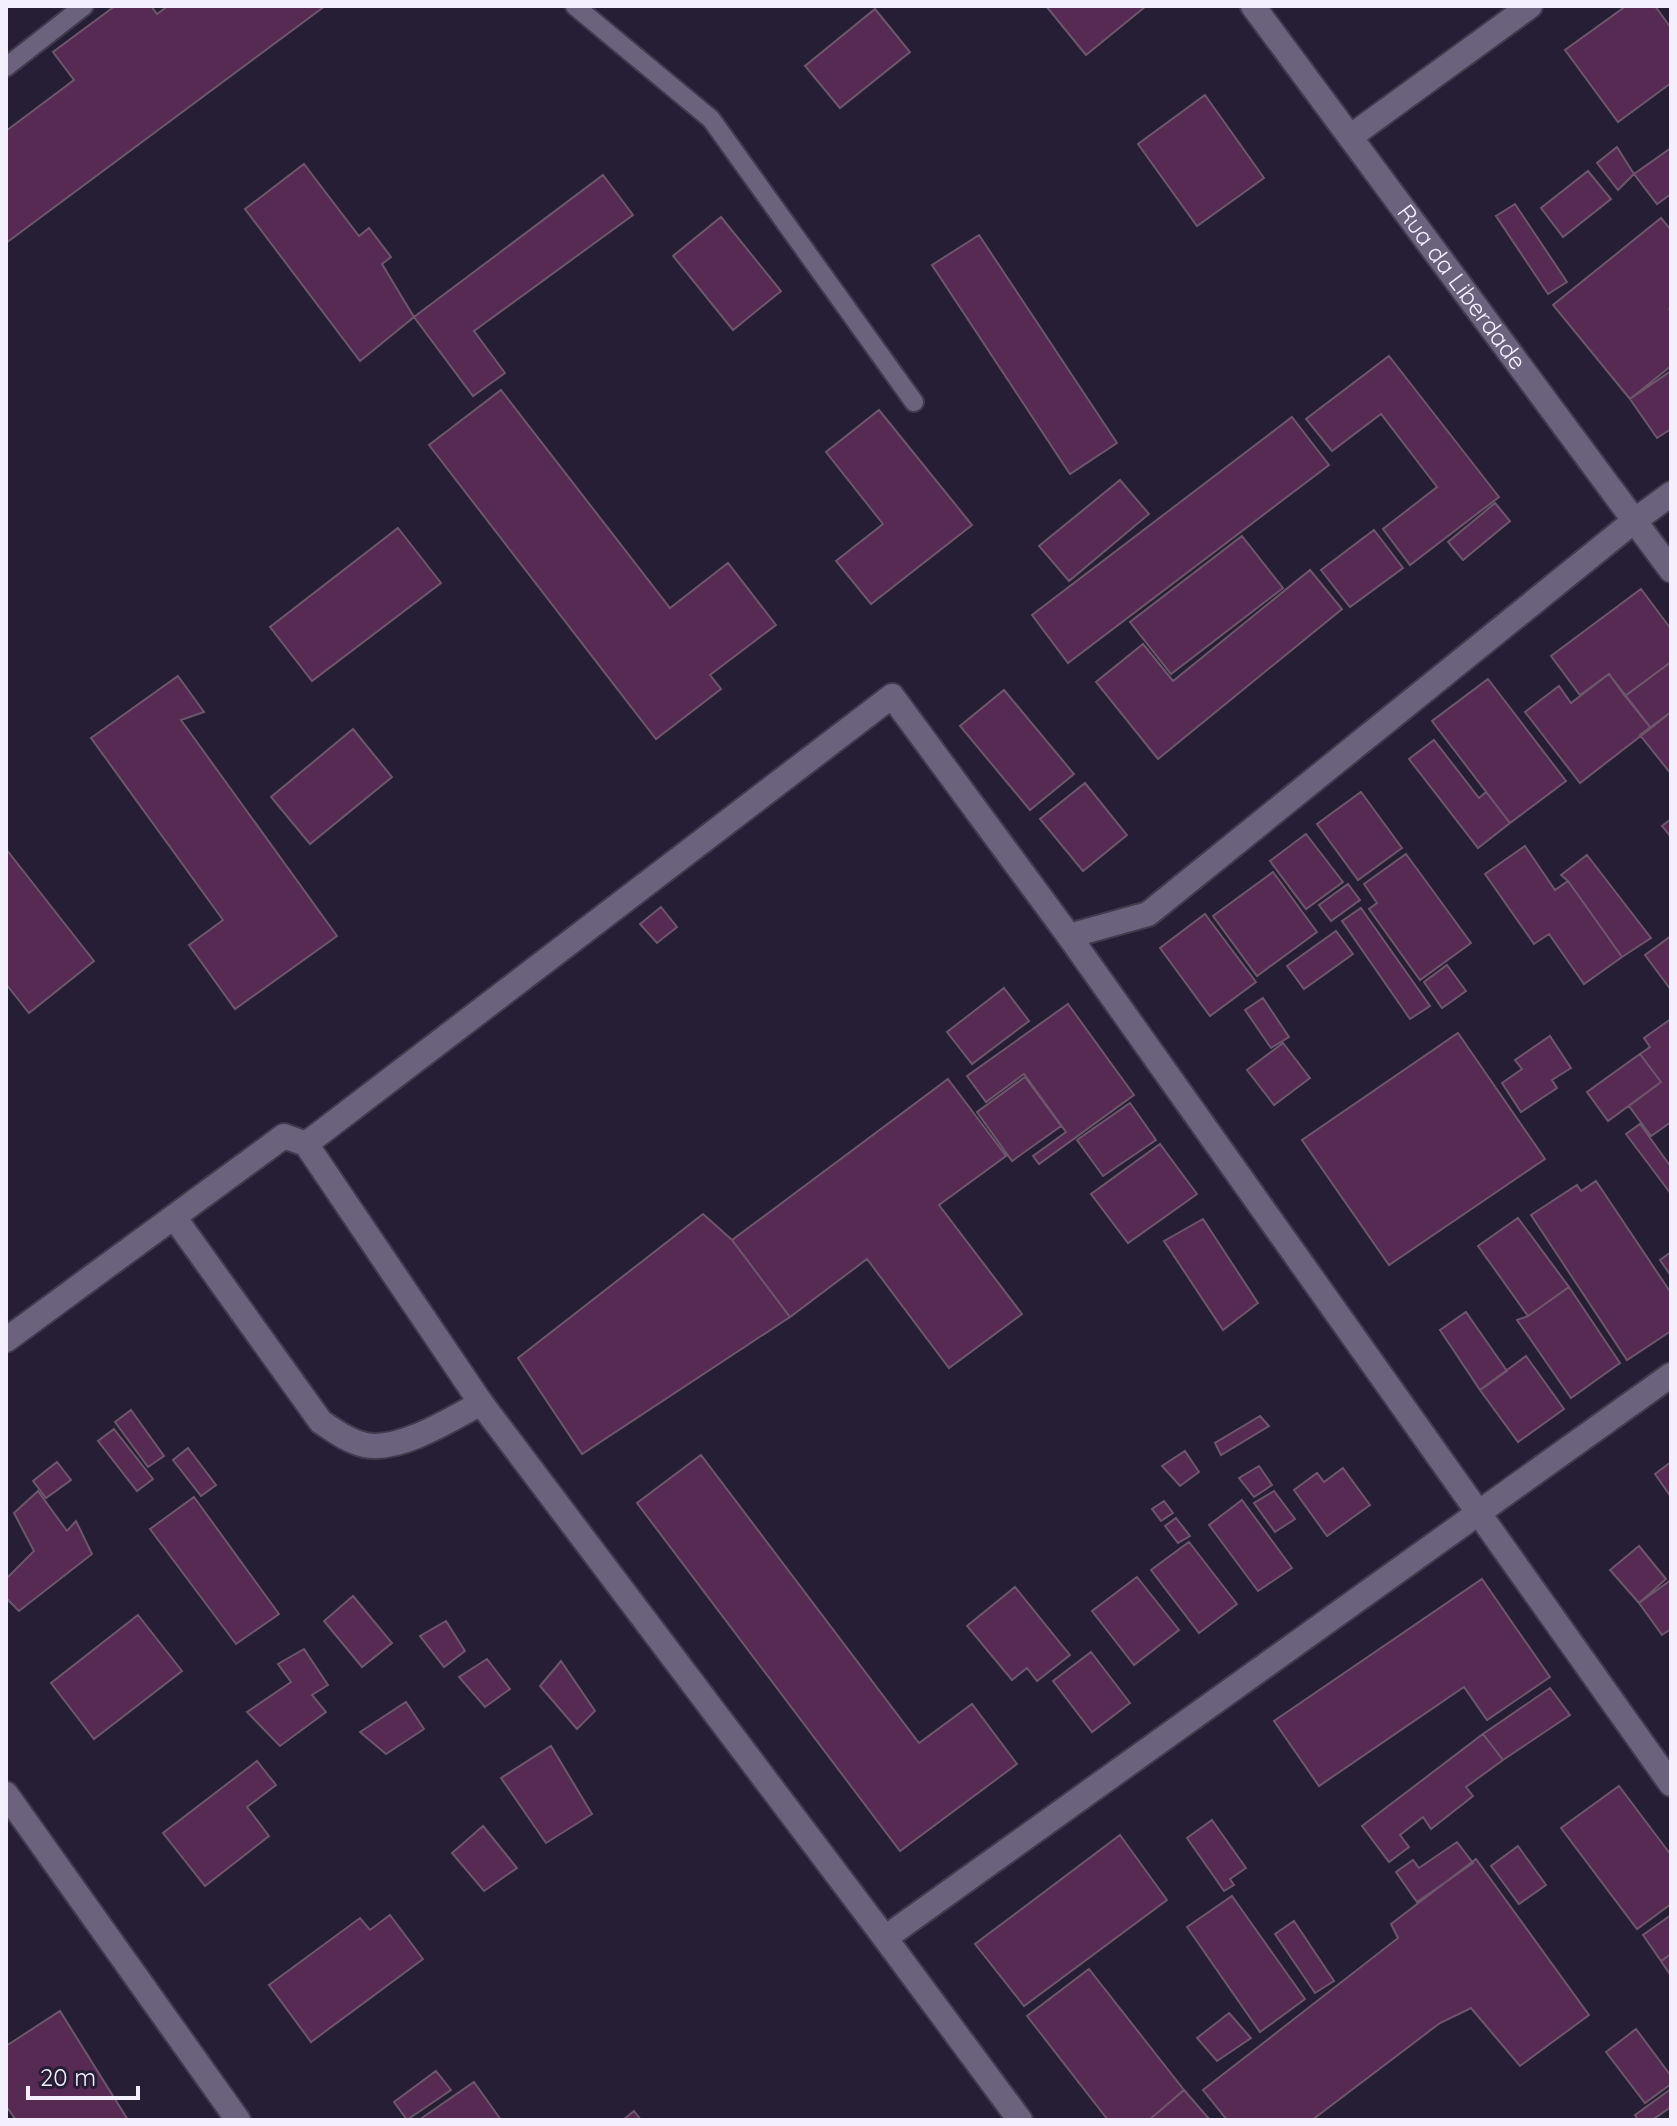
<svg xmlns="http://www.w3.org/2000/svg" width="1677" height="2126" viewBox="0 0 1677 2126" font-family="Quicksand,sans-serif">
	<rect width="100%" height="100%" fill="#261e35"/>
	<path fill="#562a53" stroke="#6d566b" stroke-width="2" d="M115 6H151L157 14 168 6H325L6 243V131L74 80 53 52Z
		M1046 6H1146L1086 55Z
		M1626 6H1655L1671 28V83L1618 122 1565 50Z
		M875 9 910 52 840 108 805 66Z
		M1205 95 1264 178 1197 226 1138 144Z
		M1617 147 1634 174 1618 190 1597 163Z
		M1671 148V194L1657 204 1634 174Z
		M304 164 359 236 369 228 391 257 382 264 414 317 360 361 245 209Z
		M1588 171 1611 199 1563 237 1541 208Z
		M603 175 633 215 474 331 505 373 473 396 414 317Z
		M1515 204 1567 282 1548 294 1496 216Z
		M721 217 781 291 733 330 673 256Z
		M1661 218 1671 230V307L1669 309 1671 311V366L1630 399 1553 305Z
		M979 235 1117 443 1070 474 932 265Z
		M1389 356 1499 497 1410 565 1383 529 1437 487 1381 414 1332 451 1306 419Z
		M1671 371V429L1657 438 1630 399Z
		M501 390 670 608 728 563 776 625 710 675 721 689 656 739 429 445Z
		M879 410 972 525 871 604 836 561 883 524 826 452Z
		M1292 417 1329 465 1068 663 1032 615Z
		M1120 480 1149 514 1069 581 1039 546Z
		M1495 503 1510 521 1463 560 1448 542Z
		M398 528 441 583 312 681 270 627Z
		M1374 530 1403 568 1350 607 1321 570Z
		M1242 536 1283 588 1171 674 1130 622Z
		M1310 570 1342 609 1158 759 1096 682 1143 644 1173 681Z
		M1641 589 1671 629V662L1625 696 1609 674 1580 695 1551 656Z
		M1671 662V712L1651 728 1625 696Z
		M1609 674 1651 728 1580 783 1525 712 1559 686 1571 703Z
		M178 676 204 712 181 720 337 936 235 1009 189 945 223 920 91 738Z
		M1488 679 1566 781 1510 823 1432 721Z
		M1004 690 1074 774 1030 810 960 726Z
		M1671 712V774L1640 735Z
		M353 729 392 777 310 844 271 797Z
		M1434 740 1479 798 1486 792 1510 823 1478 848 1409 759Z
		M1085 783 1127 835 1083 871 1040 819Z
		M1361 792 1402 848 1358 880 1317 824Z
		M1671 819V837L1662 826Z
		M1306 834 1343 882 1306 909 1270 861Z
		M1525 846 1555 890 1568 881 1622 957 1584 984 1549 934 1534 944 1485 874Z
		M6 849 94 961 29 1013 6 984Z
		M1406 854 1471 943 1420 980 1369 909 1377 903 1364 884Z
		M1587 855 1651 938 1622 957 1568 881 1561 875Z
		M1273 872 1317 932 1257 976 1213 916Z
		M1348 884 1360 900 1331 921 1319 905Z
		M661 907 677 927 657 943 640 924Z
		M1361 908 1430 1006 1410 1019 1342 921Z
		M1205 914 1256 982 1210 1016 1160 948Z
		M1336 931 1353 954 1304 989 1287 966Z
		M1671 936V990L1645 955Z
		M1447 965 1466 991 1442 1008 1424 982Z
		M1004 988 1029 1021 972 1064 947 1032Z
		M1263 998 1289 1037 1271 1048 1245 1010Z
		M1068 1004 1134 1095 1039 1164 1033 1156 1066 1132 1024 1074 986 1102 967 1076Z
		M1671 1019V1122L1651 1136 1629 1106 1661 1082 1640 1054 1650 1047 1644 1038Z
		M1458 1033 1545 1159 1389 1265 1302 1140Z
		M1550 1036 1571 1068 1552 1080 1557 1088 1521 1112 1502 1083 1522 1069 1515 1060Z
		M1283 1043 1310 1078 1274 1105 1247 1070Z
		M1640 1054 1661 1082 1608 1121 1587 1092Z
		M1025 1077 1061 1126 1012 1161 977 1112Z
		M948 1079 1006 1156 939 1205 1022 1314 949 1368 867 1259 790 1317 732 1240Z
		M1130 1103 1156 1140 1103 1176 1077 1140Z
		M1640 1124 1671 1167V1194L1626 1134Z
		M1160 1144 1197 1194 1128 1243 1091 1194Z
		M1596 1181 1671 1293V1331L1627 1360 1531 1215 1577 1185 1581 1191Z
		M703 1214 732 1240 790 1317 582 1454 518 1358Z
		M1518 1218 1569 1287 1528 1316 1478 1246Z
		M1203 1219 1258 1303 1223 1330 1164 1241Z
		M1671 1252V1276L1660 1260Z
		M1569 1287 1620 1363 1571 1398 1517 1320 1528 1316Z
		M1466 1312 1507 1371 1480 1390 1440 1330Z
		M1526 1356 1564 1409 1518 1442 1480 1390Z
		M131 1410 164 1456 148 1467 115 1422Z
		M1260 1416 1269 1426 1221 1455 1215 1443Z
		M114 1429 153 1479 137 1491 98 1441Z
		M188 1448 216 1485 201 1496 173 1460Z
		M1185 1451 1199 1472 1180 1486 1162 1466Z
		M701 1455 919 1743 972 1704 1017 1764 900 1851 637 1503Z
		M57 1462 71 1480 46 1498 33 1481Z
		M1671 1462V1497L1655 1474Z
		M1259 1466 1272 1485 1254 1497 1239 1478Z
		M1343 1468 1370 1505 1327 1536 1294 1490 1317 1473 1324 1482Z
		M38 1491 67 1531 76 1521 92 1554 19 1611 6 1598V1579L34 1551 14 1513Z
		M1274 1491 1295 1519 1275 1532 1254 1503Z
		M194 1497 279 1614 236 1644 150 1529Z
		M1242 1500 1292 1568 1258 1591 1209 1525Z
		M1164 1501 1173 1513 1161 1521 1152 1509Z
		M1176 1518 1190 1536 1178 1543 1165 1526Z
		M1189 1542 1237 1604 1199 1633 1151 1570Z
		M1639 1546 1666 1579 1639 1603 1610 1570Z
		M1137 1577 1179 1630 1134 1665 1092 1611Z
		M1482 1579 1550 1677 1487 1720 1464 1687 1319 1786 1274 1721Z
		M1671 1580V1629L1662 1635 1639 1603Z
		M1015 1587 1070 1655 1037 1681 1027 1668 1012 1680 967 1626Z
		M353 1596 392 1643 362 1667 324 1621Z
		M138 1615 182 1671 94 1739 51 1683Z
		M446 1621 465 1651 444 1667 420 1636Z
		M304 1649 328 1685 312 1695 326 1712 280 1746 247 1712 291 1682 278 1664Z
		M1091 1652 1130 1703 1092 1732 1053 1681Z
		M487 1659 510 1689 485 1707 459 1677Z
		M561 1661 595 1711 577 1729 540 1686Z
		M1550 1688 1570 1715 1503 1760 1483 1734Z
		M406 1702 424 1729 386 1754 360 1732Z
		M1483 1734 1503 1760 1466 1787 1473 1796 1431 1829 1423 1817 1400 1835 1409 1847 1389 1862 1362 1826Z
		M551 1746 592 1814 546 1843 501 1778Z
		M257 1761 276 1785 247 1807 269 1836 205 1886 163 1833Z
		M1619 1786 1671 1855V1904L1637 1929 1561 1828Z
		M1212 1820 1246 1868 1230 1879 1234 1885 1224 1891 1187 1838Z
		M483 1826 517 1868 484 1891 452 1853Z
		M1120 1835 1167 1900 1024 2006 975 1944Z
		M1457 1842 1473 1863 1417 1902 1396 1872 1413 1860 1419 1868Z
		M1518 1846 1546 1885 1519 1904 1491 1866Z
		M1476 1859 1589 2015 1520 2066 1471 2008 1440 2023 1312 2120H1227L1203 2090 1398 1938 1391 1924Z
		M1232 1896 1305 1999 1260 2032 1187 1927Z
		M390 1915 423 1959 311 2042 269 1985 360 1918 370 1930Z
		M1671 1915V1954L1661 1961 1643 1935Z
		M1294 1921 1334 1981 1315 1993 1275 1934Z
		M1671 1954V1976L1661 1961Z
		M1089 1969 1184 2090 1149 2120H1108L1027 2016Z
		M60 2011 128 2120H16L6 2106V2046Z
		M1229 2013 1251 2038 1217 2061 1197 2038Z
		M1636 2029 1671 2076V2084L1645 2103 1606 2052Z
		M436 2071 451 2090 407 2120 394 2102Z
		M474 2082 501 2120H419Z
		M1671 2089V2107L1652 2120H1638L1635 2115Z
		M1184 2090 1210 2120H1149Z
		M634 2111 641 2120H623Z"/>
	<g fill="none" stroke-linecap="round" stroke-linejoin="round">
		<g stroke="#423b4e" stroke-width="22">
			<path id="lane" d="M575 6 711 119 914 402
				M6 67 84 6"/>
		</g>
		<g stroke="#423b4e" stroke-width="28">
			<g id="street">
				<path id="s1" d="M1253 6 1671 570"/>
				<path d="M1350 137 1530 6"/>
				<path d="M1069 936 1148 914 1634 521 1671 494"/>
				<path d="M306 1144 892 696 1069 936 1671 1784"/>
				<path d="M174 1217 321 1422C335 1431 348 1441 365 1445 400 1452 451 1419 481 1403"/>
				<path d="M6 1340 284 1136 306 1144 481 1403 885 1938 1020 2120"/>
				<path d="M6 1794 238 2120"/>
				<path d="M885 1938 1671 1375"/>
			</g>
		</g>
		<use href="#lane" stroke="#6b637e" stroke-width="18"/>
		<use href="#street" stroke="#6b637e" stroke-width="24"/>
	</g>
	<g text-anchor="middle" stroke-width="6" stroke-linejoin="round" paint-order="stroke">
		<g font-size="24" fill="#f3efff" stroke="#261e35">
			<text dy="8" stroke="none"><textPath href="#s1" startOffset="350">Rua da Liberdade</textPath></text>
		</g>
	</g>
	<rect width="1677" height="2126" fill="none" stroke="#f3efff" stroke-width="16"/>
	<path d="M28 2086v12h110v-12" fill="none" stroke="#f3efff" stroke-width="4"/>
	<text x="40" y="2086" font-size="24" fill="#f3efff" stroke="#261e35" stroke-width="6" paint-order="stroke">20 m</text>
</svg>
